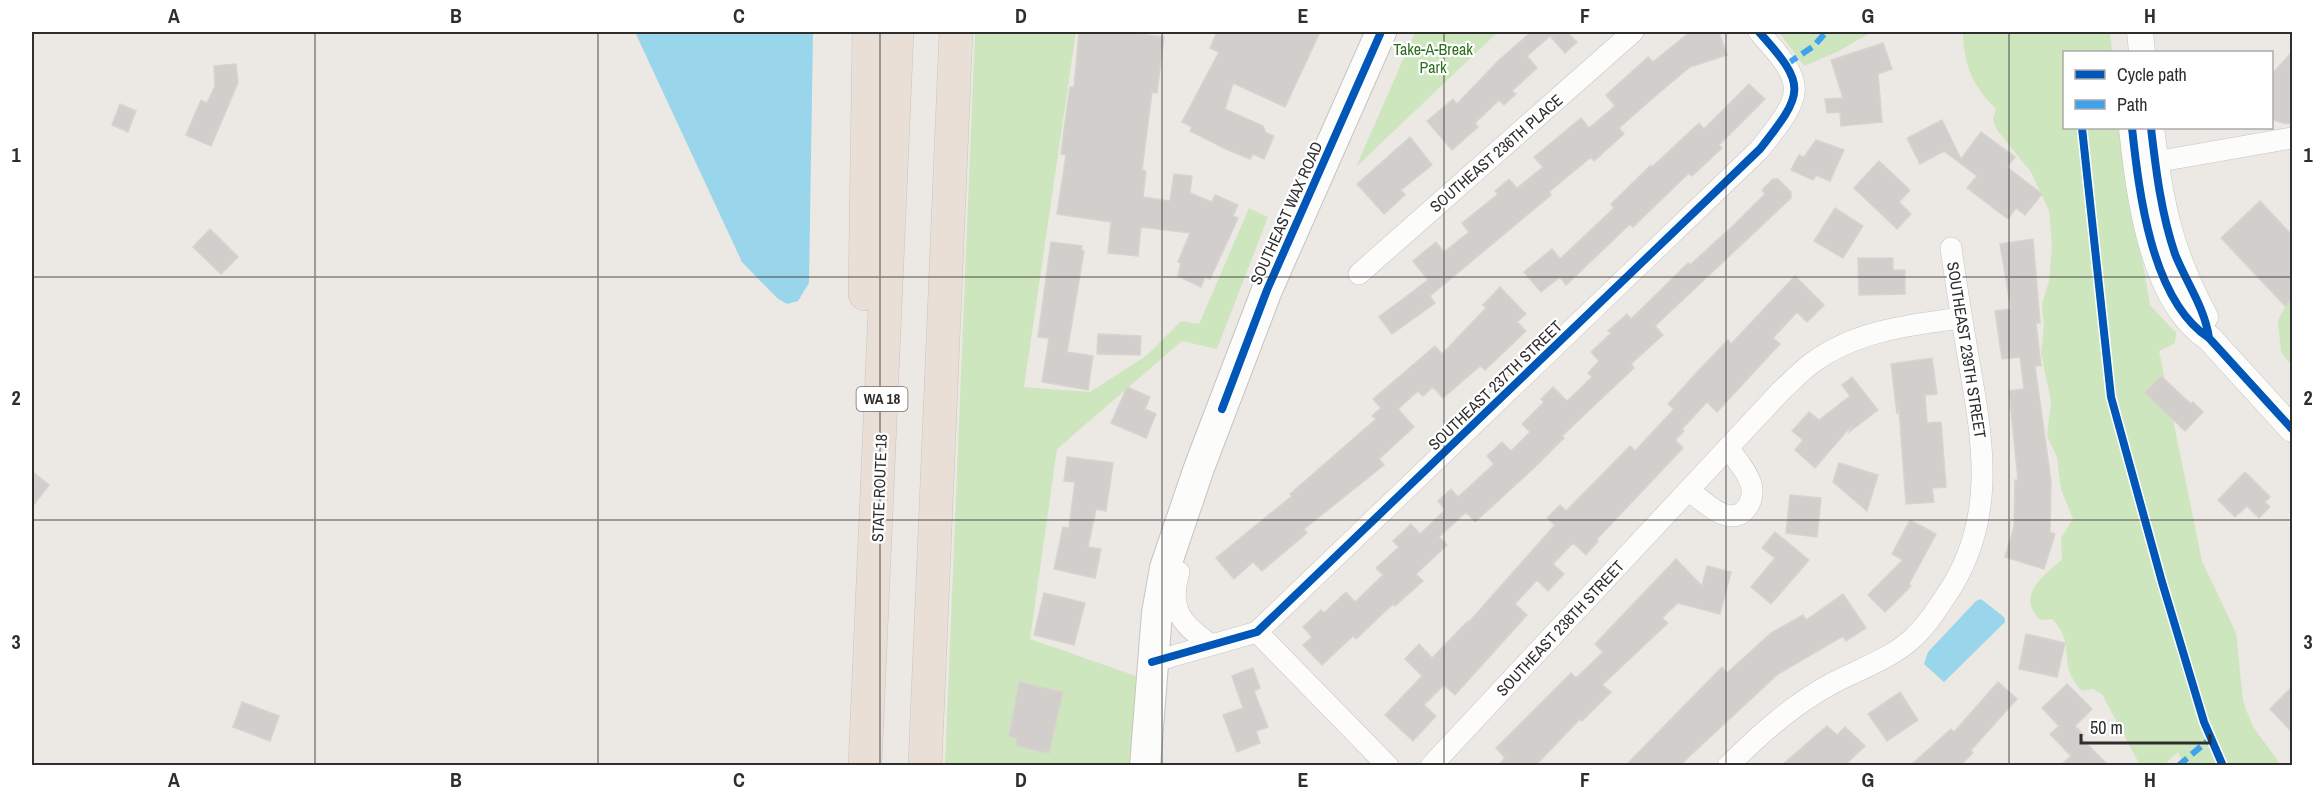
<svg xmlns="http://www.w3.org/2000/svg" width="2324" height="797" viewBox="0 0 2324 797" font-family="'Archivo Narrow',sans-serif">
	<rect width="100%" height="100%" fill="#ece8e4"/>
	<path fill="#cee6be" d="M975 32H1076L1024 387 1090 392 1146 356 1181 321 1199 324 1249 208 1268 217 1217 349 1182 341 1057 449 1030 639 1136 676 1133 765 945 766Z
		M1415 32H1498L1356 167Z
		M1779 32H1872L1837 52 1804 66Z
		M1963 32H2110L2112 52H2064V128H2120L2150 305 2176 333 2175 343 2159 351 2202 561 2236 633 2243 700 2248 715 2254 728 2281 765H2183L2178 752 2164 765H2140L2102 694 2093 689 2082 691C2055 663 2078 645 2052 619L2041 620C2015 598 2042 575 2062 560L2061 538 2073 519 2061 489 2057 457 2047 436 2051 401 2041 353 2044 326 2042 304 2049 281 2052 246 2049 211 2031 172 1997 130 1993 120 1996 109C1972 85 1964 66 1963 32Z
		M2292 294V366L2281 352 2278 320Z"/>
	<path fill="#99d6ec" d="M635 32H813L809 283 798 301 787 304 777 298 742 262Z
		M1981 599 2004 617 2005 622 1944 682 1924 664 1928 652 1976 601Z"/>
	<path fill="#d1cecb" stroke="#d7d4d0" stroke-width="1.5" d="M1079 32H1124L1164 37 1157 93 1152 92 1142 170 1146 171 1143 197 1170 201 1174 174 1192 176 1190 193 1212 202 1215 195 1238 205 1233 216 1238 218 1228 240 1210 279 1205 277 1201 287 1178 276 1181 263 1178 262 1190 233 1141 227 1138 256 1108 253 1111 222 1057 214 1066 155 1061 154 1064 130 1070 87H1074Z
		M1217 32H1320L1285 107 1233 83 1225 109 1263 126 1266 133 1274 136 1264 159 1253 154 1250 159 1228 150 1190 131 1192 127 1182 122 1219 52 1210 48Z
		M1531 32H1567L1577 42 1565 53 1550 36 1527 56 1537 68 1512 91 1516 94 1504 105 1499 100 1475 123 1478 127 1452 150 1427 121 1453 99 1457 104 1499 60Z
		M1690 32H1719L1727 55 1690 67 1653 98 1619 128 1624 134 1594 161 1591 157 1549 192 1551 195 1430 296 1435 303 1392 334 1379 317 1428 280 1413 261 1436 242 1444 252 1469 232 1462 223 1498 194 1495 191 1509 179 1517 188 1543 167 1534 157 1581 118 1589 128 1615 106 1606 95 1648 57 1653 62Z
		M1883 43 1892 69 1878 74 1882 122 1841 126 1840 112 1827 113 1825 99 1843 98 1831 60Z
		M2292 52V124L2283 123 2271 119V75Z
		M236 64 238 83 211 146 186 135 201 100 207 103 215 86 214 66Z
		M1749 84 1765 99 1719 145 1722 148 1692 176 1689 173 1633 227 1630 224 1566 285 1560 277 1541 292 1524 272 1552 249 1560 259 1614 208 1611 204 1651 165 1652 167 1699 123 1704 129Z
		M120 104 136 111 128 132 112 125Z
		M1942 120 1961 159 1981 132 2015 157 2007 167 2042 194 2025 215 2016 208 2008 219 1967 188 1977 176 1944 151 1920 164 1907 138Z
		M1410 137 1432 165 1401 190 1405 195 1384 214 1357 184Z
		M1816 140 1844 150 1830 181 1816 175 1813 180 1791 170 1799 155 1804 157Z
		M1879 161 1910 190 1899 202 1911 214 1897 229 1854 188Z
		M1773 179H1778L1791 192V198L1655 326 1663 335 1631 364 1634 368 1562 436 1564 438 1536 466 1475 522 1466 512 1439 537 1447 545 1416 574 1423 581 1395 606 1393 604 1356 639 1353 636 1322 665 1303 645 1312 637 1303 627 1321 610 1324 613 1346 592 1355 602 1383 575 1376 568 1399 547 1393 541 1411 524 1420 534 1445 510 1438 501 1451 489 1458 497 1494 464 1487 456 1502 442 1511 451 1530 432 1522 424 1544 402 1541 399 1553 387 1567 401 1592 377 1588 373 1599 361 1591 352 1611 333 1608 331 1627 314 1631 319 1688 263 1690 265 1736 223 1765 194 1762 190Z
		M2260 201 2292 235V298L2285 306 2221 238Z
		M1835 208 1863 226 1843 258 1814 241Z
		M210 229 238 257 221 274 193 247Z
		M2033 239 2040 323H2036L2041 366H2035L2051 481 2050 532 2055 534 2044 569 2005 557 2014 527 2015 480H2018L2009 391 2024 389 2020 357 2002 359 1995 311 2011 309 2000 244Z
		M1051 242 1082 246 1081 250 1084 251 1067 352 1093 356 1088 390 1042 382 1049 338 1038 337Z
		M1858 258H1893V270H1905V294L1859 295Z
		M1795 276 1824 305 1807 322 1797 312 1773 338 1780 344 1717 412 1707 402 1682 429 1684 431 1675 440 1683 448 1596 540 1598 541 1586 555 1573 543 1553 564 1564 574 1548 591 1537 580 1515 604 1527 615 1455 695 1444 685 1424 705 1436 716 1413 741 1385 715 1422 676 1405 659 1419 644 1432 658 1468 621 1469 622 1555 525 1547 518 1560 505 1566 511 1630 446 1635 451 1674 409 1668 404 1700 369 1728 340 1731 344Z
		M1500 287 1526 314 1517 322 1526 331 1485 370 1480 366 1443 398 1433 387 1423 396 1418 391 1398 409 1414 427 1379 459 1384 465 1304 529 1307 533 1262 571 1253 562 1234 579 1216 558 1292 496 1290 494 1376 419 1372 416 1381 408 1373 399 1435 346 1442 354 1486 308 1483 305Z
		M1098 334 1141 336 1140 355 1097 354Z
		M1932 358 1937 394 1925 395 1927 423 1941 422 1946 487 1932 488 1934 502 1906 504 1899 409 1897 414 1891 364Z
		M2161 376 2191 404 2193 402 2203 412 2185 431 2145 393Z
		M1852 377 1878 410 1849 432 1852 425 1815 468 1795 450 1803 440 1792 431 1809 412 1819 420 1850 396 1842 385Z
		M1127 387 1150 397 1145 409 1156 414 1146 438 1111 423Z
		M1067 457 1113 463 1106 511 1096 509 1088 547 1101 549 1095 578 1054 569 1063 527 1069 528 1075 482 1064 481Z
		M1839 463 1878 475 1867 511 1833 482Z
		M32 471 49 485 32 507Z
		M2245 472 2270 497 2265 502 2270 507 2259 518 2247 506 2235 517 2218 500Z
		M1790 495 1821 498 1817 537 1786 533Z
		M1910 520 1936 534 1909 584 1911 586 1885 612 1868 595 1903 560 1892 554Z
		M1775 532 1809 560 1771 604 1751 587 1775 558 1762 548Z
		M1676 559 1702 586 1707 566 1731 572 1720 614 1678 603 1662 618 1668 623 1602 685 1611 692 1582 721 1580 719 1536 765H1498L1505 758 1496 748 1571 673 1576 678 1603 652 1595 644Z
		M1044 593 1085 603 1074 645 1034 635Z
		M1843 594 1866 628 1846 641 1843 636 1778 674 1680 765H1626L1722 667 1727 673 1771 633 1803 615 1806 620Z
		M2026 634 2065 643 2057 677 2019 669Z
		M1253 668 1260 688 1254 691 1268 727 1256 731 1260 743 1237 752 1223 715 1243 708 1232 676Z
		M1019 682 1063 692 1049 753 1016 746 1017 738 1009 736Z
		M1998 682 2017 699 1971 750 1973 753 1960 765H1911L1951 729 1954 732Z
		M2067 684 2092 709 2075 726 2084 735 2081 738 2108 765H2061L2071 756 2050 734 2059 726 2042 708Z
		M2292 687V732L2270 709Z
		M1900 692 1918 720 1887 741 1868 714Z
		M242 702 279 716 270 741 233 727Z
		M1827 726 1837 735 1845 727 1865 746 1845 765H1782Z"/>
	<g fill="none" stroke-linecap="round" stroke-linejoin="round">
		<g stroke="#c5c4c5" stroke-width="22">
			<path id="minor" d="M2155 162 2292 138
				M1359 274 1633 32
				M1689 490C1704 502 1732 531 1748 506 1752 500 1753 491 1751 484 1747 471 1736 459 1728 448
				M1179 572C1168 609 1181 624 1211 645
				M1257 632 1388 766
				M1152 662 1257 632 1760 149C1804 93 1808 86 1759 32
				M1431 766 1781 391C1791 382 1801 371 1812 363 1855 331 1909 325 1961 318
				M1728 766C1760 734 1791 706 1831 684 1859 669 1891 659 1914 637 1926 626 1936 611 1945 597 1998 521 1983 442 1968 356 1962 320 1956 284 1951 248"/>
		</g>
		<g stroke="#c5c4c5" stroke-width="27">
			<path id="tertiary" d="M2140 32 2142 52
				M2132 128C2139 192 2151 300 2209 338L2292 429
				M2151 128C2160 202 2169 250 2205 317"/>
		</g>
		<g stroke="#c5c4c5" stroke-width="32">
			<path id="secondary" d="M1145 766 1157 613 1165 568 1199 468 1267 290 1381 32"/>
		</g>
		<g stroke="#c6c5c4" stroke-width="34">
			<path id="motorway" d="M865 294 869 32
				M865 766 897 32
				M925 766 956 32"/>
		</g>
		<use href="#minor" stroke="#fcfcfb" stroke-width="21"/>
		<use href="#tertiary" stroke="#fcfcfb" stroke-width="26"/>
		<use href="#secondary" stroke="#fcfcfb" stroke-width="30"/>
		<use href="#motorway" stroke="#eadfd6" stroke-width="33"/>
		<path stroke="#3ea3eb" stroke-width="6" stroke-dasharray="12 6" stroke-linecap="butt" d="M1787 64 1814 46 1826 32
			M2178 766 2211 738"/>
		<g stroke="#fff" stroke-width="11">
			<path id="cycleway" d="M2082 128 2111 397 2162 582 2204 722 2223 766
				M2132 128C2139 192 2151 300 2209 338L2292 429
				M2151 128C2156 170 2161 213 2175 254 2186 282 2205 308 2209 338
				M1222 409 1267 290 1381 32
				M1152 662 1257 632 1760 149C1804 93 1808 86 1759 32"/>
		</g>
		<use href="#cycleway" stroke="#0057b8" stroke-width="8"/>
	</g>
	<path fill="none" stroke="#2e2e2e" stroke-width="1.5" stroke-opacity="0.55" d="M315 32V766M598 32V766M880 32V766M1162 32V766M1444 32V766M1726 32V766M2009 32V766M32 277H2292M32 520H2292"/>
	<g text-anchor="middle" stroke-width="4.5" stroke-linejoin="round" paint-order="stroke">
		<rect fill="#fff" stroke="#6d6d6d" stroke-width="1.5" x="856.5" y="387" width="51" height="24" rx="4.5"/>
		<g font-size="15" font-weight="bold" fill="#2e2e2e">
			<text x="882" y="404">WA 18</text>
		</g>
		<g font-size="16" fill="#2c6e1b" stroke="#fff">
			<text x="1433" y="55">Take-A-Break<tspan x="1433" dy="18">Park</tspan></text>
		</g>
		<g font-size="16" fill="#2e2e2e" stroke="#fff">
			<text transform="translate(1496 153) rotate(-41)" y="6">SOUTHEAST 236TH PLACE</text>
			<text transform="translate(1286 213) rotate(-66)" y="6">SOUTHEAST WAX ROAD</text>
			<text transform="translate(1967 350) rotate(81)" y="6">SOUTHEAST 239TH STREET</text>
			<text transform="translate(1495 385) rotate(-44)" y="6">SOUTHEAST 237TH STREET</text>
			<text transform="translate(879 488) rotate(-88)" y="6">STATE ROUTE 18</text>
			<text transform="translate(1560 628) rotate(-47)" y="6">SOUTHEAST 238TH STREET</text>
		</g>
	</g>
	<rect width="2324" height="797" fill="none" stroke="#ffffff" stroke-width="66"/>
	<rect x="2063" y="51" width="210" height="78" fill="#ffffff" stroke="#ababab" stroke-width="1.5"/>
	<rect x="2075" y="70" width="30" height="9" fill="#0057b8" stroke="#ababab" stroke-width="1.5"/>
	<text x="2117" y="81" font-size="18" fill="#2e2e2e">Cycle path</text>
	<rect x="2075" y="100" width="30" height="9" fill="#3ea3eb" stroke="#ababab" stroke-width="1.5"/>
	<text x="2117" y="111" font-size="18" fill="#2e2e2e">Path</text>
	<path d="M2081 734v9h129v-9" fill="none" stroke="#2e2e2e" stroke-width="3"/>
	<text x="2090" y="734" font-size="18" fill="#2e2e2e" stroke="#ffffff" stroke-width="4.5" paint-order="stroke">50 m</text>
	<rect x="33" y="33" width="2258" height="731" fill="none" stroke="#2e2e2e" stroke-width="2"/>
	<g font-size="20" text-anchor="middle" font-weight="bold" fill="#2e2e2e">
		<text x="174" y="23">A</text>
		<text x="456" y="23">B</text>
		<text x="739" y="23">C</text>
		<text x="1021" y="23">D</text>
		<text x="1303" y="23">E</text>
		<text x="1585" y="23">F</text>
		<text x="1868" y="23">G</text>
		<text x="2150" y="23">H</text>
		<text x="16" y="162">1</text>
		<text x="2308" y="162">1</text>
		<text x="16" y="405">2</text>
		<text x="2308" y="405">2</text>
		<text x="16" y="649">3</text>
		<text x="2308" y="649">3</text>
		<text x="174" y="787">A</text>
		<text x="456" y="787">B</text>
		<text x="739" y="787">C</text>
		<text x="1021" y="787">D</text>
		<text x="1303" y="787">E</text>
		<text x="1585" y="787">F</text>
		<text x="1868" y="787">G</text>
		<text x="2150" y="787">H</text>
	</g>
</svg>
